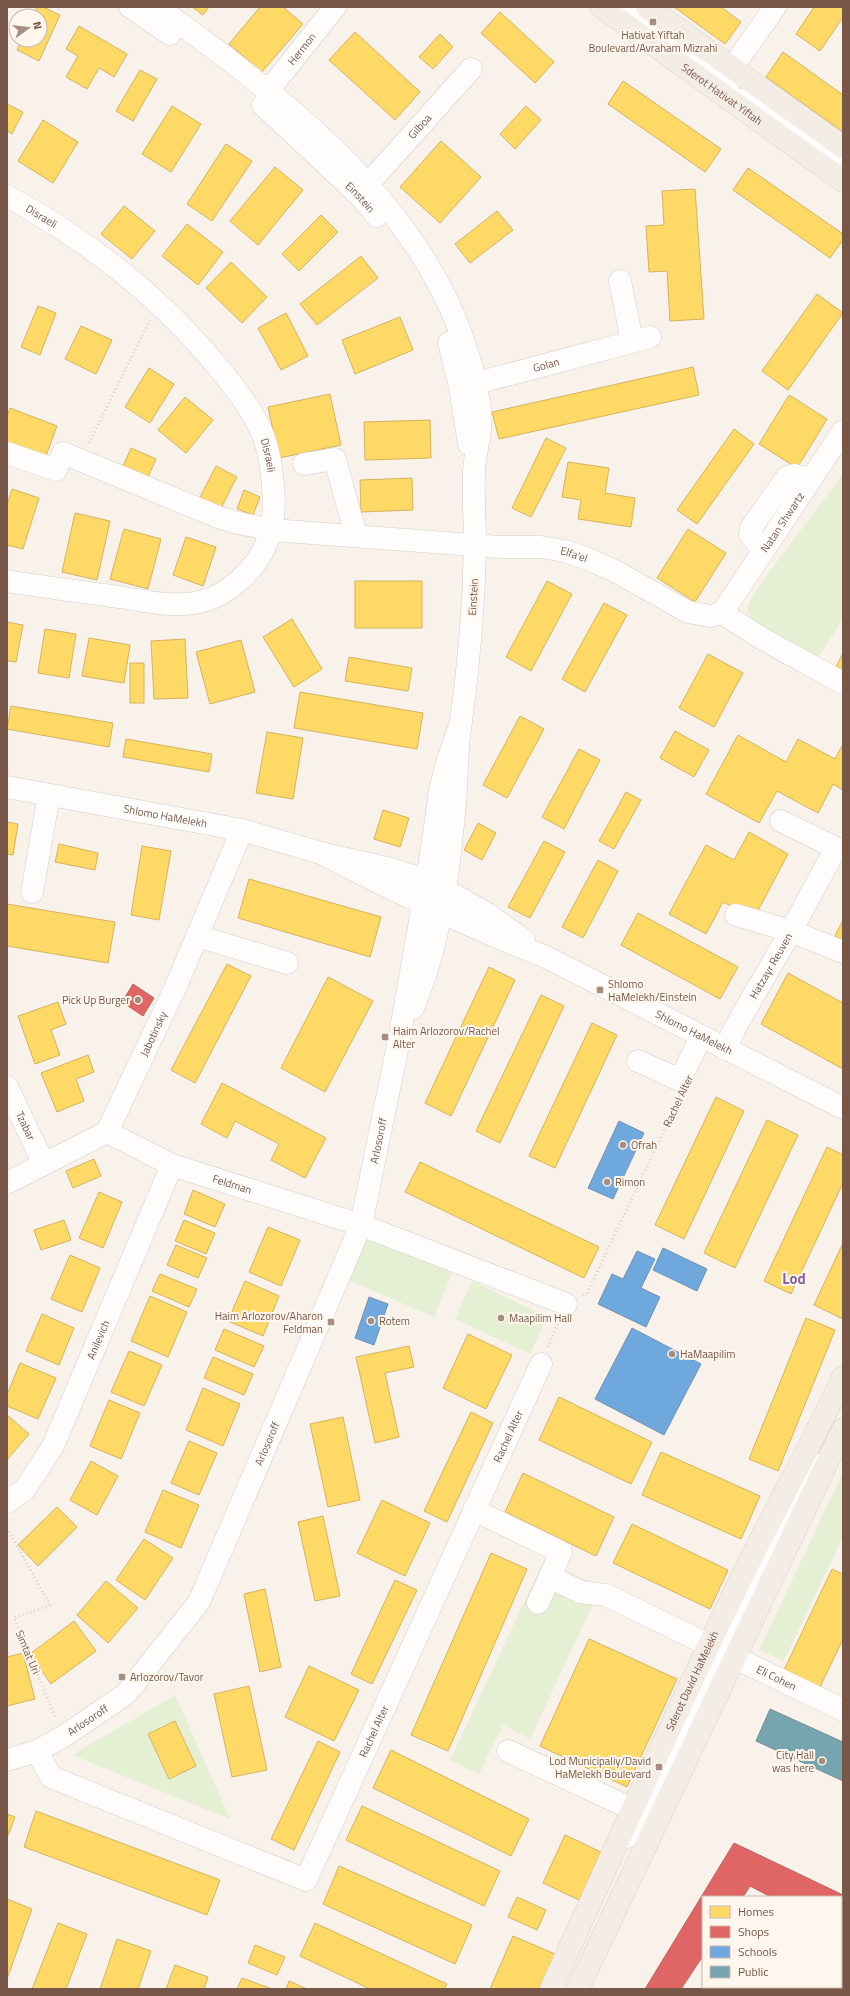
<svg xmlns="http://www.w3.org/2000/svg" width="850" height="1996" viewBox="0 0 850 1996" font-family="'Titillium Web',sans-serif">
	<rect width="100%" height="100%" fill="#f8f2eb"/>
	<path fill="#e5efd4" d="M843 474V619L817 659 752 620 747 609 751 599 770 571Z
		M367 1235 453 1271 434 1317 348 1280Z
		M472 1281 547 1317 530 1354 455 1319Z
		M843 1472V1537L784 1661 759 1650Z
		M544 1560 601 1587 530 1739 503 1725 479 1774 450 1760Z
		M175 1695 230 1819 72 1755Z"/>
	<path fill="#ffd966" stroke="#d6b25d" d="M37 7H43L60 15 39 61 17 50 22 40H40V16H33Z
		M192 7H209L203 15Z
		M260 7H283L303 24 262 72 229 44Z
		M674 7H721L741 22 725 44Z
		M814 7H843V17L820 51 796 34Z
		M500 12 554 62 535 83 481 33Z
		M79 26 127 54 114 77 99 68 87 89 66 77 78 56 66 49Z
		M355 32 420 92 395 120 329 60Z
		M440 34 453 47 433 69 419 57Z
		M783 52 843 95V132L766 77Z
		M140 70 157 79 133 121 116 111Z
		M623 81 721 149 705 172 608 104Z
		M7 104 23 112 12 134 7 131Z
		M172 106 201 124 171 172 142 154Z
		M526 106 541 120 515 149 500 134Z
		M43 120 78 142 53 183 18 161Z
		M441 141 481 177 440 223 400 187Z
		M226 144 252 161 212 221 187 204Z
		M275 167 303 190 258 245 230 221Z
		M748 168 843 234V240L830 258 733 190Z
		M695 189 704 319 670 321 667 271 649 272 646 226 664 225 662 191Z
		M124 206 155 231 132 259 101 234Z
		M497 211 513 230 470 263 455 244Z
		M321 215 338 232 299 271 282 254Z
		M187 224 223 252 198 285 162 256Z
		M361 256 378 278 317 325 300 304Z
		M231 262 267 297 242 323 206 288Z
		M817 294 843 313 788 390 762 371Z
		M38 306 56 313 40 355 21 347Z
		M286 313 308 356 281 370 258 328Z
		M400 317 413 350 355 374 342 340Z
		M81 326 112 340 96 374 65 359Z
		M693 367 699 395 499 439 492 412Z
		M149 368 174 384 150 423 125 407Z
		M330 394 341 445 279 458 268 407Z
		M789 395 827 419 797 468 759 444Z
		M185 397 213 420 186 453 158 430Z
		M10 408 57 426 43 464 7 450V417Z
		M430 420 431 458 365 460 364 422Z
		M734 429 754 444 697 524 677 510Z
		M546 438 566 448 531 517 512 508Z
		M131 448 156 459 145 484 120 473Z
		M568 462 609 468 605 493 635 498 631 527 578 519 581 500 562 497Z
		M216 466 237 477 218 514 197 503Z
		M412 478 413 510 361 512 360 480Z
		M12 489 39 498 23 549 7 545V505Z
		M244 490 260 497 253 515 237 509Z
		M75 513 110 521 97 580 62 572Z
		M124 529 161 539 148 589 110 579Z
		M688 529 726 553 695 602 657 578Z
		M186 537 216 547 203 586 173 575Z
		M355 581H422V628H355Z
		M547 581 572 594 531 671 506 657Z
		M604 603 627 615 585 692 562 679Z
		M292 619 322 669 294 687 263 637Z
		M7 622 23 625 16 662 7 661Z
		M45 629 76 634 69 678 38 673Z
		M89 638 130 645 124 683 82 676Z
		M185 639 188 698 154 699 151 641Z
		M241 640 255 692 210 704 196 652Z
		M843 653V671L836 667Z
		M708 654 743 673 714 727 679 708Z
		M349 657 412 668 408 691 345 681Z
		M130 663H144V703H130Z
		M300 692 423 713 417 749 294 728Z
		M11 706 113 723 109 747 7 729Z
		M520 716 544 729 507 798 483 785Z
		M675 731 709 750 694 777 660 758Z
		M267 732 303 738 293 799 256 793Z
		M738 735 786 762 798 739 835 759 843 744V790L833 784 818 813 777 791 759 823 706 794Z
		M126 739 212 754 209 772 123 757Z
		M579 749 600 760 564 829 542 817Z
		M626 792 641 800 614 849 599 841Z
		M383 810 409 818 400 847 374 839Z
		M7 822 18 824 13 855 7 854Z
		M478 823 496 833 482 860 464 850Z
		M749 832 788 854 754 918 723 902 706 934 669 914 706 845 734 860Z
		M544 841 565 852 530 918 508 907Z
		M59 844 98 853 95 870 55 862Z
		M142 846 171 851 159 920 131 915Z
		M598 860 618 871 583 938 562 927Z
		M249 879 381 917 370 957 238 918Z
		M7 904 115 922 108 963 7 946Z
		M638 913 738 967 720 999 621 945Z
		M843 920V941L835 936Z
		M227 964 251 976 195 1083 171 1070Z
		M489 967 515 980 451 1116 425 1103Z
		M788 973 843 1003V1069L761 1024Z
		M328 977 373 1001 325 1092 281 1068Z
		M541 995 564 1006 500 1143 476 1131Z
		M58 1002 66 1024 51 1030 60 1055 35 1064 18 1016Z
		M592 1023 617 1035 555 1168 529 1156Z
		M88 1055 94 1072 76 1079 84 1101 57 1112 41 1073Z
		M222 1083 326 1138 305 1178 271 1160 279 1144 235 1121 227 1138 201 1124Z
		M716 1097 744 1111 684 1239 655 1225Z
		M767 1120 798 1135 735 1268 704 1253Z
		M827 1147 843 1155V1183L791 1294 764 1281Z
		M94 1159 101 1176 73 1188 66 1171Z
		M420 1162 599 1247 584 1278 405 1192Z
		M193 1190 225 1204 215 1227 184 1214Z
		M99 1192 122 1202 103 1248 79 1238Z
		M64 1220 71 1240 41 1250 34 1230Z
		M184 1220 215 1233 206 1254 175 1241Z
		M268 1227 300 1240 281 1286 249 1272Z
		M843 1243V1319L814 1305Z
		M176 1245 207 1258 198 1278 167 1265Z
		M70 1255 100 1268 82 1312 51 1299Z
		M160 1274 197 1289 189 1307 152 1291Z
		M245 1281 279 1296 263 1336 228 1321Z
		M150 1296 187 1312 168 1357 131 1341Z
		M42 1314 74 1328 59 1365 26 1351Z
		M806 1318 835 1330 778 1471 749 1459Z
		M224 1329 264 1346 254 1367 215 1350Z
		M468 1334 512 1355 486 1409 443 1388Z
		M409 1346 414 1367 385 1373 399 1437 375 1443 356 1357Z
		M129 1351 162 1365 144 1406 111 1392Z
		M213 1357 253 1374 244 1395 204 1378Z
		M20 1363 56 1378 38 1419 7 1406V1395Z
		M203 1388 240 1404 223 1446 186 1430Z
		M559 1397 652 1442 631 1484 539 1440Z
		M109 1400 140 1413 121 1459 90 1446Z
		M471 1412 493 1423 447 1522 424 1511Z
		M7 1415 29 1434 7 1460Z
		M343 1417 360 1500 328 1507 310 1424Z
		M189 1441 217 1453 199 1495 171 1483Z
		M661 1452 760 1496 741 1539 642 1495Z
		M91 1461 118 1476 97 1515 70 1500Z
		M523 1473 614 1517 596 1556 505 1512Z
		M163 1490 199 1505 181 1548 145 1532Z
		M382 1500 430 1523 405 1576 357 1553Z
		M57 1507 77 1527 38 1566 18 1545Z
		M323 1516 340 1596 315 1601 298 1522Z
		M632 1524 728 1570 710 1609 613 1563Z
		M144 1539 173 1558 145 1600 116 1580Z
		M491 1553 527 1569 448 1751 411 1735Z
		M832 1569 843 1574V1639L820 1687 784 1670Z
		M395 1580 417 1590 372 1684 351 1674Z
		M106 1581 138 1608 108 1643 77 1615Z
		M265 1589 281 1667 260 1672 244 1594Z
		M74 1621 96 1651 51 1684 30 1654Z
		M589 1639 677 1679 627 1787 540 1746Z
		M23 1653 35 1699 7 1706V1657Z
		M309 1666 359 1690 334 1741 285 1717Z
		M249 1686 267 1770 232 1777 214 1694Z
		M175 1721 196 1766 169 1779 148 1734Z
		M318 1741 340 1752 294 1850 271 1839Z
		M391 1750 529 1819 511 1856 373 1788Z
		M362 1806 500 1871 484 1906 346 1840Z
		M36 1811 220 1880 207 1915 24 1847Z
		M7 1814 15 1817 7 1838Z
		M565 1835 601 1852 579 1900 543 1883Z
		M339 1866 472 1925 455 1964 323 1904Z
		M517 1897 546 1910 537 1930 508 1917Z
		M7 1899 32 1909 7 1979Z
		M58 1923 87 1934 66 1989H32Z
		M315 1923 447 1984 444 1989H370L300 1956Z
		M513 1936 555 1954 539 1989H490Z
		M117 1939 151 1951 138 1989H100Z
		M255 1945 285 1957 277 1975 248 1963Z
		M175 1965 208 1977 204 1989H166Z
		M242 1978 272 1989H237Z
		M289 1981 307 1989H286Z"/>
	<path fill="#e06666" stroke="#c1625d" d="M133 984 154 998 143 1016 122 1002Z
		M734 1843 843 1895V1929L841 1932V1897H771L750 1886 743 1897H703V1956L681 1989H645Z"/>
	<path fill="#6fa8dc" stroke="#7290b0" d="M619 1121 644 1133 613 1199 588 1188Z
		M663 1248 707 1269 697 1291 653 1270Z
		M637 1251 655 1259 641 1288 660 1297 646 1327 598 1304 612 1274 623 1279Z
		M369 1297 388 1304 374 1345 355 1338Z
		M632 1328 701 1364 664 1435 595 1399Z"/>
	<path fill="#76a5af" stroke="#778e90" d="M770 1709 843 1742V1781L756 1741Z"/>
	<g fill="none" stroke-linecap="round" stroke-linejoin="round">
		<g stroke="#d6cdc8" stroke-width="23">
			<g id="minor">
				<path d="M130 7 170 34"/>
				<path d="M157 7C296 107 455 227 480 409 483 431 475 450 474 471 473 496 475 521 475 545 474 605 469 663 461 722 457 744 457 768 456 790 450 864 442 939 413 1008"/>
				<path d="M623 7 698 61 715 67 732 68"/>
				<path d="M775 7 732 68 728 81V99L747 100 759 105 843 164"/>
				<path id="s1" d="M268 91 335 7"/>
				<path id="s2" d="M263 105 359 195 377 216"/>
				<path id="s3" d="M369 183 471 69"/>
				<path id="s4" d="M7 196C85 239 155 292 212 360 231 383 252 408 263 435 269 451 272 470 273 487 275 506 274 524 267 542 256 570 225 599 194 603 170 607 144 601 119 597 82 592 44 587 7 581"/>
				<path d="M620 281 632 341"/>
				<path d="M449 343 460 387 469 444"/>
				<path id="s5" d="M462 387 650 337"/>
				<path id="s6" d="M7 453 56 470 63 453 218 517 234 522 272 530 500 547H541L565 551 588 559 615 571 688 612 711 616 722 613 766 641 843 683"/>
				<path d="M304 464 335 459 356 536"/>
				<path d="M763 551 750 534 751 528 787 477 794 475 811 479"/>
				<path id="s7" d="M722 613 843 431"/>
				<path id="s8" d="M7 787 242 830 321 853 391 869 413 876 456 896 486 913 524 940"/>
				<path id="s9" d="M321 853C394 891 469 927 546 957L843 1108"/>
				<path d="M32 892 49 795"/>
				<path d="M736 915 791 931 836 848 781 821"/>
				<path d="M197 936 287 963"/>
				<path id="s10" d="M725 1049 736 1026 791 931 843 952"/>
				<path d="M638 1061 680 1080 701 1037"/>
				<path id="s11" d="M7 1087 44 1164"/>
				<path id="s12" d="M107 1132 172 1165 361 1225 566 1304"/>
				<path id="s13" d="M7 1183 107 1132 176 986 242 830"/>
				<path id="s14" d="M7 1502 25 1489 53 1446 172 1165"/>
				<path d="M474 1510 561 1552 538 1603"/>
				<path id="s15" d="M550 1577 581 1592 606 1595 843 1710"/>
				<path d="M735 1658 733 1640 737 1620 797 1499 817 1465"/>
				<path id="s16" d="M37 1751 51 1777 306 1880 541 1364"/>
				<path d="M508 1751 632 1809"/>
				<path id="s17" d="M7 1760 37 1751 64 1736 126 1694 199 1602 361 1225 399 1040 427 882 440 791 447 763 460 725"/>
				<path d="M627 1837 656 1791 705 1688 710 1673 709 1645"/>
			</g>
		</g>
		<g stroke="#dacfc9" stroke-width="23">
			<g id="major">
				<path id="s18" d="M601 7 843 181"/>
				<path d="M647 7 843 147"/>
				<path id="s19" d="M551 1989C611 1857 670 1724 734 1593 769 1520 809 1450 843 1377"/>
				<path d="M578 1989 843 1429"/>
			</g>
		</g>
		<path stroke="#dad1cd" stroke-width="2.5" stroke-dasharray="1 3" stroke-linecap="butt" d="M89 443 150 320
			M583 1295 587 1293 679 1099
			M548 1347 558 1322
			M7 1528 50 1605 14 1618 56 1719"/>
		<use href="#minor" stroke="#fefdfc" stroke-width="22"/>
		<use href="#major" stroke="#f3ede5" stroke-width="22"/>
	</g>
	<g fill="#a58d81" stroke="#fff7ed" stroke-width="1.5">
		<rect x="649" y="18" width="8" height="8" rx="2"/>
		<rect x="596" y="986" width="8" height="8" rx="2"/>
		<circle cx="138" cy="1000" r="4"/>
		<rect x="381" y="1033" width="8" height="8" rx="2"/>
		<circle cx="623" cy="1145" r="4"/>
		<circle cx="607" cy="1182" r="4"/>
		<circle cx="501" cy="1318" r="4"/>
		<circle cx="371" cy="1321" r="4"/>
		<rect x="327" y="1318" width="8" height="8" rx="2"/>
		<circle cx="672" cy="1354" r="4"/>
		<rect x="118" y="1673" width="8" height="8" rx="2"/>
		<circle cx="822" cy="1761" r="4"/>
		<rect x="655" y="1763" width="8" height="8" rx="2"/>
	</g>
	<g text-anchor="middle" stroke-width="4" stroke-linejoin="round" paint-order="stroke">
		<g font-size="11" fill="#785748" stroke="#fff7ed" text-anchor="start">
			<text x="653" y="39" text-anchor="middle">Hativat Yiftah<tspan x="653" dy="13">Boulevard/Avraham Mizrahi</tspan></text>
			<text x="608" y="988">Shlomo<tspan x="608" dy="13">HaMelekh/Einstein</tspan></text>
			<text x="130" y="1004" text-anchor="end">Pick Up Burger</text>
			<text x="393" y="1035">Haim Arlozorov/Rachel<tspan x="393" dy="13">Alter</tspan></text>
			<text x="631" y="1149">Ofrah</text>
			<text x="615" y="1186">Rimon</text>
			<text x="323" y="1320" text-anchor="end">Haim Arlozorov/Aharon<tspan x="323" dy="13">Feldman</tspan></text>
			<text x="509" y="1322">Maapilim Hall</text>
			<text x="379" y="1325">Rotem</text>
			<text x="680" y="1358">HaMaapilim</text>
			<text x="130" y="1681">Arlozorov/Tavor</text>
			<text x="814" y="1759" text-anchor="end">City Hall<tspan x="814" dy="13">was here</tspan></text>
			<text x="651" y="1765" text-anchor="end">Lod Municipaliy/David<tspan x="651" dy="13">HaMelekh Boulevard</tspan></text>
		</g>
		<g font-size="11" fill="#785748" stroke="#fff7ed">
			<text dy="4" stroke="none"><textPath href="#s1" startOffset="54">Hermon</textPath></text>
			<text dy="4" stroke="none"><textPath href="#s18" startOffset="149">Sderot Hativat Yiftah</textPath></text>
			<text dy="4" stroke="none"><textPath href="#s3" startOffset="76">Gilboa</textPath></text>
			<text dy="4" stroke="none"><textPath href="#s2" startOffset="134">Einstein</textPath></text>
			<text dy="4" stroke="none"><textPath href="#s4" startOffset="40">Disraeli</textPath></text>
			<text dy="4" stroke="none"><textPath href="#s5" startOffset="87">Golan</textPath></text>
			<text dy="4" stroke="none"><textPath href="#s4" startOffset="376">Disraeli</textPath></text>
			<text dy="4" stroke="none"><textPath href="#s7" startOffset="109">Natan Shwartz</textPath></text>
			<text dy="4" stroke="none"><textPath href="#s6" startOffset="597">Elfa'el</textPath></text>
			<text transform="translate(473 597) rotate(-87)" y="4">Einstein</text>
			<text dy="4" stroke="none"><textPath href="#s8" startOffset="161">Shlomo HaMelekh</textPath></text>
			<text dy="4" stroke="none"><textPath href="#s10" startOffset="95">Hatzayr Reuven</textPath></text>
			<text dy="4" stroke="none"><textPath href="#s13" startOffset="221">Jabotinsky</textPath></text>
			<text dy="4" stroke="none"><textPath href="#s9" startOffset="414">Shlomo HaMelekh</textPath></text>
			<text transform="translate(678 1101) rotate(-65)" y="4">Rachel Alter</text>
			<text dy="4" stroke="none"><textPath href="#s11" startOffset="43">Tzabar</textPath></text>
			<text dy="4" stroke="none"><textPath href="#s17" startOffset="751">Arlosoroff</textPath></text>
			<text dy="4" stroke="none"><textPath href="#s12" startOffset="136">Feldman</textPath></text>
			<text dy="4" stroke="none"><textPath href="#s14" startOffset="189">Anilevich</textPath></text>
			<text dy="4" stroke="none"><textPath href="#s16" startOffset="792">Rachel Alter</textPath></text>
			<text dy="4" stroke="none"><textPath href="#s17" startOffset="427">Arlosoroff</textPath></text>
			<text transform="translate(28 1652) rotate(67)" y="4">Simtat Uri</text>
			<text dy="4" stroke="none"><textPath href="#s15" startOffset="249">Eli Cohen</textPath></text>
			<text dy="4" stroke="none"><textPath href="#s19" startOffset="339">Sderot David HaMelekh</textPath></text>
			<text dy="4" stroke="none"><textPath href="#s17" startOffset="91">Arlosoroff</textPath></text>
			<text dy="4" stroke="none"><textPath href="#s16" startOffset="468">Rachel Alter</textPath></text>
		</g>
		<g font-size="15" font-weight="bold" fill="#86649c" stroke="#fff7ed">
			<text x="794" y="1284">Lod</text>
		</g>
	</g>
	<rect width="850" height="1996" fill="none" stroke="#785748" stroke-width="16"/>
	<rect x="702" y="1896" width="140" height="92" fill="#fff7ed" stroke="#c9b7ab"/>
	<rect x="710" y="1906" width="20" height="12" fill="#ffd966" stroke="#c9b7ab"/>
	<text x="738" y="1916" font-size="12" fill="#785748">Homes</text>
	<rect x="710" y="1926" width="20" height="12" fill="#e06666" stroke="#c9b7ab"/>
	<text x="738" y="1936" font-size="12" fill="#785748">Shops</text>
	<rect x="710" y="1946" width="20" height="12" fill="#6fa8dc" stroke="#c9b7ab"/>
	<text x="738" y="1956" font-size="12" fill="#785748">Schools</text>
	<rect x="710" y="1966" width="20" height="12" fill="#76a5af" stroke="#c9b7ab"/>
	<text x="738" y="1976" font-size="12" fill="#785748">Public</text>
	<g transform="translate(28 28) rotate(75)"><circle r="19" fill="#fff7ed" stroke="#c9b7ab"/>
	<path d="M0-3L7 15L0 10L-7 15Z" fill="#a58d81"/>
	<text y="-6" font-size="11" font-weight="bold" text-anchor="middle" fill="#785748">N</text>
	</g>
</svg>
